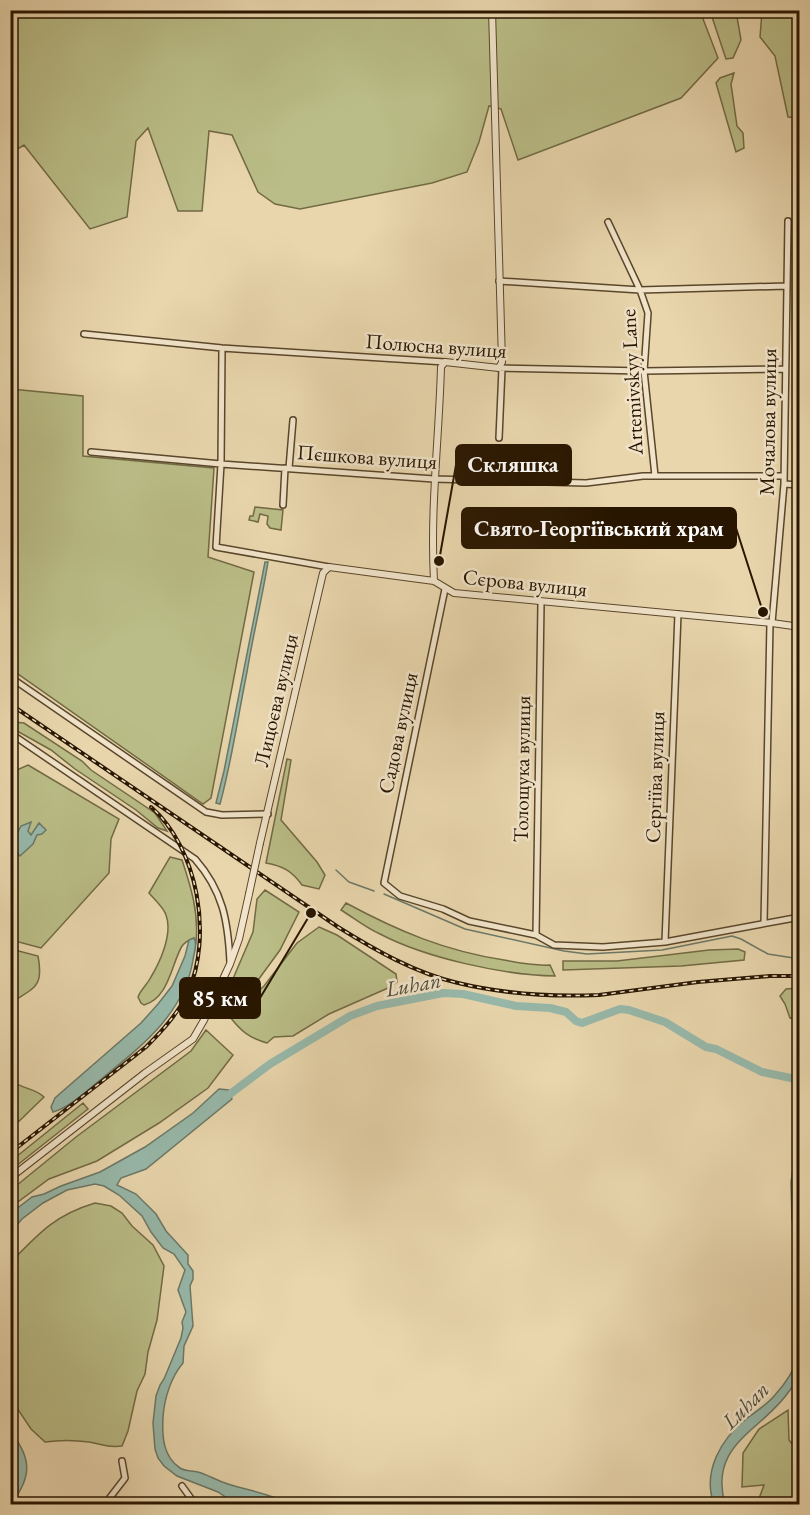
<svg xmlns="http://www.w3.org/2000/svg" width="810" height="1515" viewBox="0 0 810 1515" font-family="'EB Garamond',serif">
	<rect width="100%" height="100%" fill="#e9d6ad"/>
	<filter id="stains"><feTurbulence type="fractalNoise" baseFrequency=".00333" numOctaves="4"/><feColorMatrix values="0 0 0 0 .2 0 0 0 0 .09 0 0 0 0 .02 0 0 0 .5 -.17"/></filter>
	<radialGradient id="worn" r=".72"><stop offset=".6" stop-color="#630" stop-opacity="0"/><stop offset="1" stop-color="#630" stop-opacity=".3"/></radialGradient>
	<path fill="#babd87" stroke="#726a44" stroke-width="1.5" d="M10 11H700L718 58 681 98 518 160 501 109 489 106 479 142 467 172 432 183 300 209 275 204 258 192 232 135 209 131 202 211H178L148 128 136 141 127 217 90 229 24 145 11 153Z
		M710 11H736L741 40 733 58 726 59Z
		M762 11H799V118L788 117 775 56 760 37Z
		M734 73 731 84 737 126 743 133 744 148 736 152 716 83 720 78Z
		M11 389 83 396V456L214 468 208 557 254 572 211 798 203 804 11 669Z
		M255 507 283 510 281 530 270 528 267 524 268 516 260 514 258 522 249 520 250 516H253Z
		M14 722 24 723 82 761 91 770 155 813 167 831 158 828 136 810 75 769 51 750 17 731Z
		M287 759 291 760 281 820 317 862 325 875 319 889 302 885C292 871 283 866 266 863Z
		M28 765 119 819 111 839 109 873 41 948 11 940 10 773Z
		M170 857 182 860C191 887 199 913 196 942L194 938C189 940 185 942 182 946 171 965 169 998 144 1005L141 1003 138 997C141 989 147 985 151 977 160 962 173 934 166 915 164 908 154 899 149 893Z
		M265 890 299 912 280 950 253 987 224 1008 223 1002 253 932 257 899Z
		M346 903C398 931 445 951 504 960 519 963 534 966 550 965L555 976C503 975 426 958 380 934 366 928 354 918 341 910Z
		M319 927 337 935 396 974 397 982 388 988 329 1014 293 1036 274 1037 267 1043C249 1038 241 1031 230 1017L264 986 297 943Z
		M11 949 38 956C44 988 34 987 11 1003Z
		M738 949 745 952 744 960 681 966 563 970V961H617L709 950Z
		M799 988V1005L797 1004 794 1008V1019L790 1018 785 1004 780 996 786 989Z
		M206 1030 233 1055 208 1088 159 1123 97 1161 49 1179 11 1207V1190L76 1137 191 1051Z
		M11 1080C21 1089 35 1088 44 1097L11 1129Z
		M83 1103 88 1109 11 1170V1161Z
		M95 1203 111 1206 122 1213 132 1226 153 1245 164 1266 157 1320 148 1352 145 1374 137 1391 128 1431 122 1446C106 1448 103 1444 89 1442 74 1440 59 1440 45 1442L31 1429 11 1399V1262C39 1233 55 1215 95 1203Z
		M788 1410 789 1440 799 1453V1504H757L764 1485 742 1487 743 1453 759 1429Z"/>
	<path fill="#97b9ab" stroke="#6b7867" stroke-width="1.5" d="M265 562H268C262 599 253 635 247 672 238 716 232 760 220 804L216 803 224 771Z
		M31 822 28 831 31 835 39 823 46 830 42 834 37 835 33 844 20 856 11 845 21 826Z
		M194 938C198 944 194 952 193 960 184 1015 139 1048 99 1081 85 1092 70 1107 53 1112L51 1107 55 1098 141 1023 158 1004 172 986 185 956 189 940Z
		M219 1089 229 1090 232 1099 146 1169 121 1178 117 1185 136 1194 156 1214 166 1231 188 1255V1264L193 1271V1279L190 1286 193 1326 184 1346 183 1363C171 1377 164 1399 163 1418 162 1436 163 1457 180 1468 186 1472 192 1470 198 1472 206 1474 218 1481 228 1484 249 1491 270 1493 289 1504H261L230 1500 218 1492 177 1476 164 1466 158 1458 155 1449 153 1423 156 1396 160 1385 164 1379 181 1338 183 1328 182 1322 186 1312 178 1290 185 1270 174 1254 163 1248 151 1232 142 1216 119 1195 104 1186 95 1184 67 1190 43 1203 22 1219 11 1232V1213L32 1197 44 1194 61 1186 100 1172 145 1147 193 1113Z
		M799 1132V1267L792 1219 791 1182Z
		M799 1356C800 1361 801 1369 800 1374 798 1380 793 1386 790 1390 763 1431 708 1443 725 1504H714C702 1472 721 1439 746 1419 756 1411 767 1405 775 1395 785 1384 794 1370 799 1356Z
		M11 1432C32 1459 32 1477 11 1504L12 1461 11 1456Z"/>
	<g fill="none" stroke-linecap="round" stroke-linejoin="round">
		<path stroke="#606856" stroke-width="1.5" d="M800 1163 797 1182 800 1227"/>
		<path stroke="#6b7867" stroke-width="1.5" d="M336 870 349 882 374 891
			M384 894 465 929 564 951 587 954 662 950 732 936 741 939 768 954 800 959"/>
		<path stroke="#97b9ab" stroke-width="8" d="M222 1100 270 1064 350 1016 377 1006 443 993 463 994 516 1006 550 1008 566 1012 576 1021 582 1023 620 1009 629 1010 665 1022 706 1047 716 1049 762 1072 800 1080"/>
		<g stroke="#59462b" stroke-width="8">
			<path id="minor" d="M608 222 640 290 648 313 644 371 655 476
				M499 281 640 290 786 286
				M84 334 222 348 445 362
				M222 348 221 464 216 547 329 567
				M499 368 644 371 785 369
				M499 438 502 368
				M91 452 221 464 434 479 586 483 643 476H784
				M289 468 293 420
				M784 484 800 485
				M283 505 285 468
				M445 589 384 883 400 896 443 909 469 921 536 935 554 945 603 947 665 942 800 917
				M772 623 784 484 788 221
				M10 677 206 812 222 815 268 814
				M10 733 195 859C223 891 228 921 230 962
				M764 923 770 623
				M536 935 541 603
				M665 942 678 614
				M182 1486 195 1504
				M105 1504 125 1478 122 1461"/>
		</g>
		<g stroke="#59462b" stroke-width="8">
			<path id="tertiary" d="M434 581C430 509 439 439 441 367L445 362 499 368 502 362 492 10
				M260 843 323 573 329 567 434 581 454 593 772 623 800 627
				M10 1178 145 1073 193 1039 204 1020 230 964 239 939 249 894"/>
		</g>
		<use href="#minor" stroke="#f1e4ca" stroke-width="5"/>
		<use href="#tertiary" stroke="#f1e4ca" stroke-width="6"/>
		<g stroke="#291600" stroke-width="4">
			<path id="rail" d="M10 704 338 927C375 950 415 973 458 983 504 994 552 997 599 995L698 982 770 976H800
				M10 1153 146 1047C162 1031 178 1014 188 992 213 936 198 848 151 807"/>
		</g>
		<use href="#rail" stroke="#f1e4ca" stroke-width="1.5" stroke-dasharray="4.5" stroke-linecap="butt"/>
		<g stroke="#59462b" stroke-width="8" stroke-linecap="butt">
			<path id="tertiary-bridge" d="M249 894 260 843"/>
		</g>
		<use href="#tertiary-bridge" stroke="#f1e4ca" stroke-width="6"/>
	</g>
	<g text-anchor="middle" stroke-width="5" stroke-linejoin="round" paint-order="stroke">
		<g font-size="21" fill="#291600" stroke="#f1e4ca">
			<text transform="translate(436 346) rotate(4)" y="7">Полюсна вулиця</text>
			<text transform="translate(632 382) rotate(-93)" y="7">Artemivskyy Lane</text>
			<text transform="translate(768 422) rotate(-89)" y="7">Мочалова вулиця</text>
			<text transform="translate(367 457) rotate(4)" y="7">Пєшкова вулиця</text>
			<text transform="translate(525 583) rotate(6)" y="7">Сєрова вулиця</text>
			<text transform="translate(276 700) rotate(-77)" y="7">Лицоєва вулиця</text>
			<text transform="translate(398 733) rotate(-78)" y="7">Садова вулиця</text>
			<text transform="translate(522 769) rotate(-89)" y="7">Толощука вулиця</text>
			<text transform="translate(655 777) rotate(-88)" y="7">Сергіїва вулиця</text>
		</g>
		<g font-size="22" font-style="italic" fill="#504f3c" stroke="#f1e4ca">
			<text transform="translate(413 984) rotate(-10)" y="8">Luhan</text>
			<text transform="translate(745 1405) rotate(-45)" y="8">Luhan</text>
		</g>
	</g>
	<path fill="none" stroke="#291600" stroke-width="2" d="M439 561L456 465M763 612L736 528M311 913L260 998"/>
	<g fill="#291600" stroke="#f1e4ca" stroke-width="2">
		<circle cx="439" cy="561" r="6"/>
		<circle cx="763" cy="612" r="6"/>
		<circle cx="311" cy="913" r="6"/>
	</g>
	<g fill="#291600" stroke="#291600" stroke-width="2">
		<rect x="456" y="445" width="115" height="40" rx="6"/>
		<rect x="462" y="508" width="274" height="40" rx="6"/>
		<rect x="180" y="978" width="80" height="40" rx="6"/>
	</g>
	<g font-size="22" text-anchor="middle" font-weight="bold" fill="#fff">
		<text x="513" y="472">Скляшка</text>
		<text x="599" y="536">Свято-Георгіївський храм</text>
		<text x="220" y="1006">85 км</text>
	</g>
	<rect width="810" height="1515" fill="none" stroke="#e9d6ad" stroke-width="36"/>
	<rect x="12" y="12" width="786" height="1491" fill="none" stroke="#291600" stroke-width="3"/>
	<rect x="18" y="18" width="774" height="1479" fill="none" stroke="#291600" stroke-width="1.5"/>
	<rect width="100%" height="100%" filter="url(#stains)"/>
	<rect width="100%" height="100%" fill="url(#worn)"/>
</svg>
